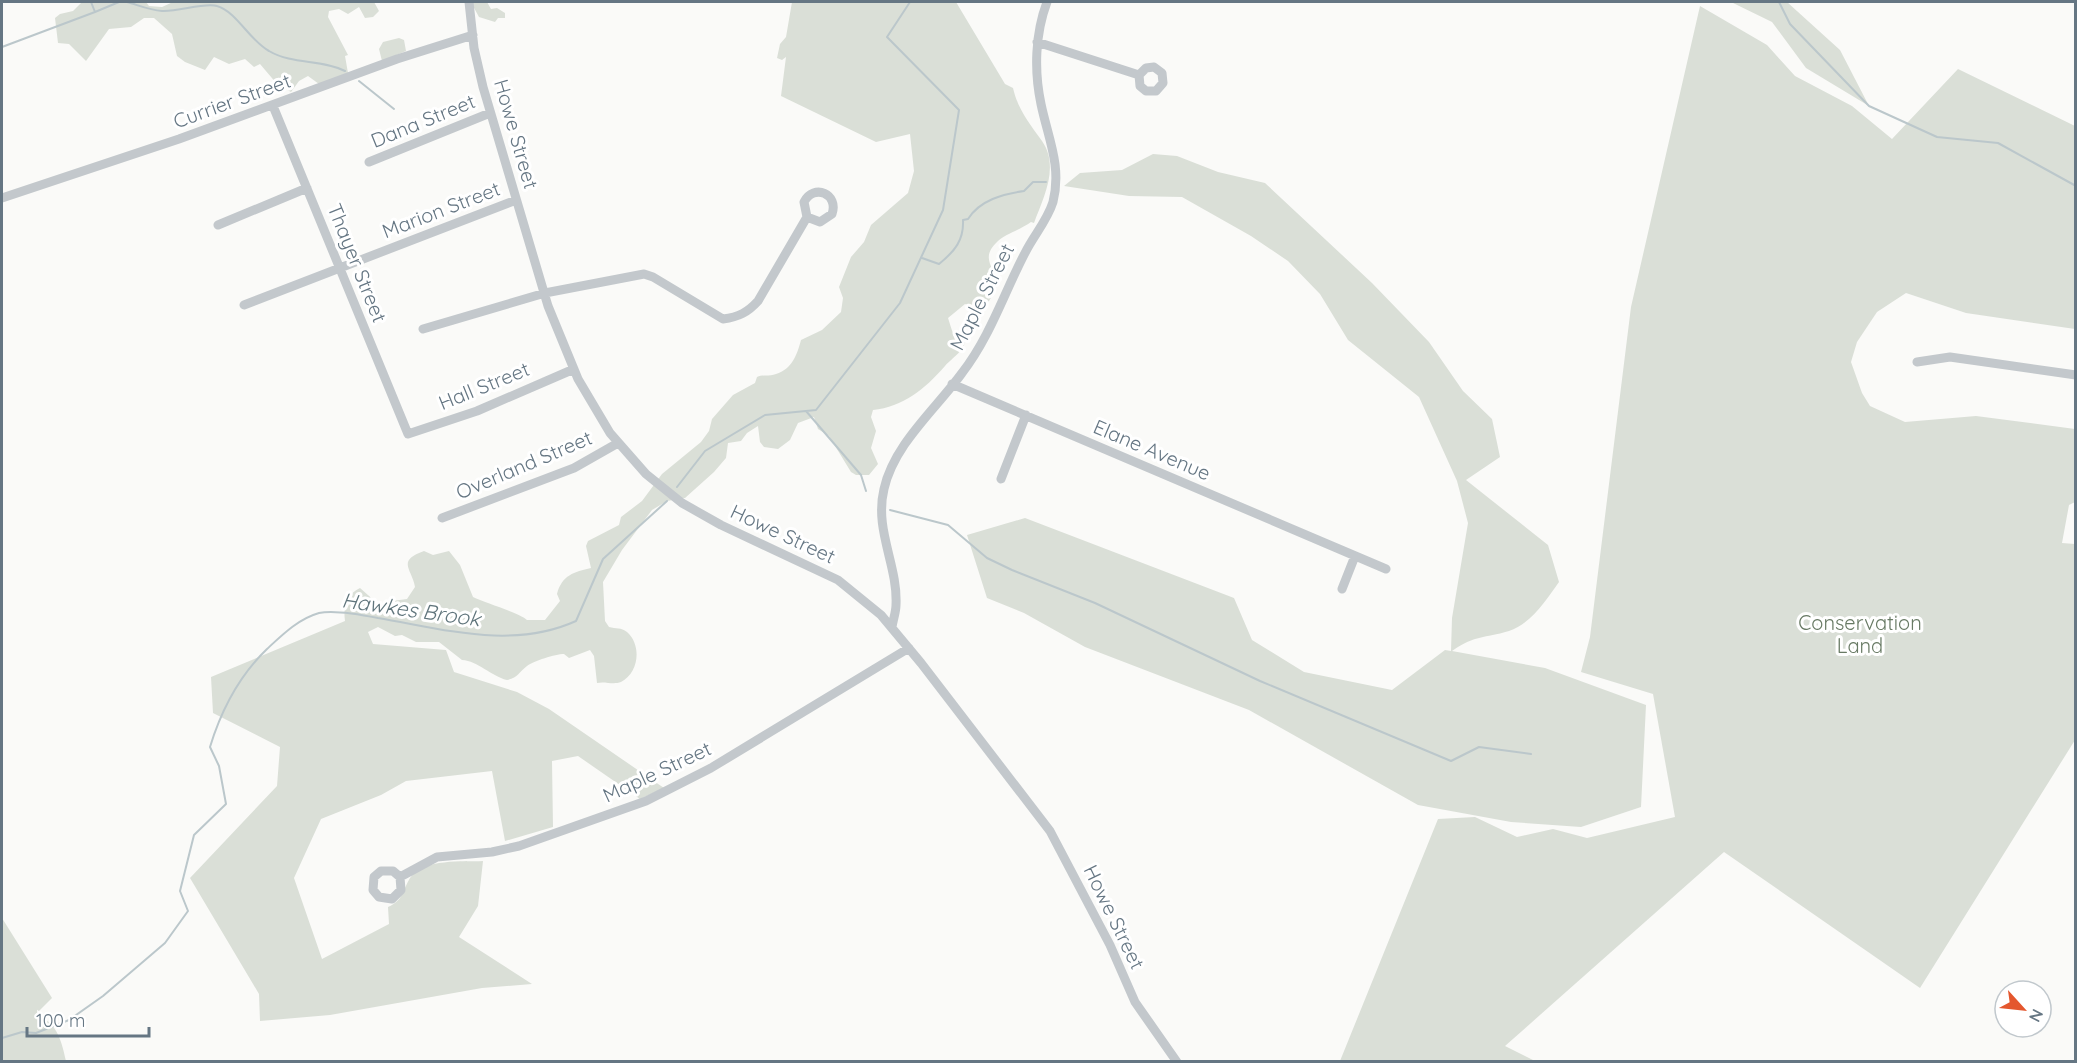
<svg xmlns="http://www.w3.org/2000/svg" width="2077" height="1063" viewBox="0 0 2077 1063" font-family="Quicksand,sans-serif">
	<rect width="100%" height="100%" fill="#fafaf8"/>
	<path fill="#dadfd7" d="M82 2H146L149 6 162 7 173 2H374L379 11 373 17 365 18 359 7 348 14 339 9 329 11 328 17 348 55 345 56 348 73 319 84 308 76 299 81 291 92 277 84 260 64 254 67 245 59 229 64 214 57 205 70 185 62 177 56 172 34 154 18H144L131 27 109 29 86 61 69 44 58 43 55 18 60 14 73 11Z
		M463 2H487L491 9 497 8 505 13V18H498L495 22 479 17 473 6Z
		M792 2H956L1005 84 1013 88C1018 110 1030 124 1042 141 1060 167 1043 198 1034 223L1031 222C1022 229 1005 234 998 241 973 264 1009 270 989 301L976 308 965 304 948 318 955 340 966 337C965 351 953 357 945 366 925 389 903 407 873 410L871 417 876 431 871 448 878 464 869 475H856L851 472 829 436 818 429 814 417 798 423 790 440 778 449 764 447 760 442 758 426 747 433 741 441 728 443 726 458 714 472 685 498 667 501 652 510 622 550 603 582 605 621 609 627C616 629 621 627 627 632 642 645 639 673 621 682 613 685 605 681 597 683L594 656 590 650 569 658 564 654C555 654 534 661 527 666 519 672 518 678 507 680 491 676 478 661 462 660L439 642H416L402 635 395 636 378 627 368 632 373 644 446 650 454 672 517 692 549 709 664 788 640 799 578 756 552 761 553 827 505 841 492 771 406 781 381 795 321 819 294 878 322 959 389 924 388 907C404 900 402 891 410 878 424 858 463 862 483 861L478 906 459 937 532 984 482 988 330 1015 260 1021 259 994 190 878 277 786 280 747 213 713 211 677 345 621C343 606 346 595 360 588L377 603 407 599 415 587C412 569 396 561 424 551L433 555 449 551 460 565 473 597C485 603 520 613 527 620H545L560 601 557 594C562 575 574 572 591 568L586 546 588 541 619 525 621 517 642 501 662 474 701 442 709 431 712 419 733 395 755 383 757 377C763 374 769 377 776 374 792 369 797 355 801 340L822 330 841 312 843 298 839 287 851 257 864 242 871 225 908 193 914 171 910 134 876 142 781 96 786 57 782 60 777 58 780 44 786 37Z
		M1731 2H1787L1840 50 1869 106 1806 68 1772 22Z
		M1700 6 1767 45 1795 76 1852 106 1892 139 1958 69 2075 126V329L1966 313 1906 293 1877 312 1857 342 1851 362 1862 393 1870 406 1905 422 1976 416 2075 429V502L2069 505 2062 543 2075 544V740L1920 988 1724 852 1505 1046 1535 1061H1340L1438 819 1475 817 1517 837 1553 829 1587 838 1675 817 1653 694 1581 672 1590 637 1631 307Z
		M399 38 404 40 406 51 382 61 379 49 383 42Z
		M1153 154 1177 156 1218 172 1265 183 1372 283 1429 342 1463 391 1492 419 1500 457 1466 480 1548 545 1559 582C1547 599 1531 624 1509 631 1483 639 1477 634 1452 651L1545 668 1646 705 1641 807 1581 827 1511 822 1418 805 1249 710 1085 647 1024 613 987 598 967 535 1025 518 1234 598 1252 640 1304 672 1392 690 1445 650 1451 651 1452 618 1468 523 1457 481 1419 397 1348 340 1320 294 1288 261 1251 236 1182 197 1129 196 1064 186 1080 173 1122 170Z
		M2 918 52 998 35 1015C57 1020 62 1043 66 1061H2Z"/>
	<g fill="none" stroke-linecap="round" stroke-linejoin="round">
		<path stroke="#bbc7cb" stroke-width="2" d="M127 2C138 5 149 10 162 11 178 12 205 2 217 6 237 12 249 40 269 51 293 65 321 59 345 71
			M1779 2 1790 24 1869 106 1937 137 1998 143 2076 186
			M95 12 119 2
			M2 47 95 12 91 2
			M359 81 394 109
			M922 258 939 264C955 251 964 240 963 220L968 219C980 200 1003 194 1024 191L1033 182H1046
			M806 411 861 475 866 491
			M677 487 705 451 765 415 816 410 900 303 943 210 959 110 887 37 910 2
			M890 510 948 525 987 558 1012 570 1095 603 1260 681 1451 761 1479 747 1531 754
			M2 1038 22 1032 36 1033 69 1020 103 996 165 943 188 911 180 891 194 835 226 804 219 766 210 747C221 711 239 676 267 649 282 635 298 619 319 613 333 610 363 615 378 618 444 629 512 650 576 621L603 559 667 501"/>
		<path stroke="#c3c8cc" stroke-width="9" d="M469 2 474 48 483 87 548 306 578 379 610 433 646 474 682 503 721 525 838 580 881 615 921 663 1050 831 1110 945 1135 1002 1177 1062
			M1037 42 1139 75 1140 86 1146 91H1156L1163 83 1162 73 1154 67 1146 68 1139 75
			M273 106 408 434 477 411 574 369
			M369 162 490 113
			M2 198 179 139 397 59 473 35
			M218 225 307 188
			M244 305 516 200
			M423 329 545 293 644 274 653 277 723 319C739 317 748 312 758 301L807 217 820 222 832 214C839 194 814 183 804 202L807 217
			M1917 362 1950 357 2076 375
			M952 384 1386 569
			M1001 479 1026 415
			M442 518 574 468 618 443
			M1342 589 1355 556
			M892 627C893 620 896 612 896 605 898 565 874 530 884 489 894 444 936 409 962 373 990 337 1004 293 1025 253 1034 235 1047 221 1053 202 1062 166 1048 138 1041 104 1034 71 1035 34 1047 2
			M400 877 393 871H381L374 877 373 890 379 897 392 899 401 890 400 877 437 857 492 852 519 846 646 801 711 768 909 648"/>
	</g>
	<g text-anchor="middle" stroke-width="6" stroke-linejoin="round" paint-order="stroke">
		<g font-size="20" fill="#657683" stroke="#fff">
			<text transform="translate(232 101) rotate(-20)" y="7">Currier Street</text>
			<text transform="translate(423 121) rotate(-22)" y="7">Dana Street</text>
			<text transform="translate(516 134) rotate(74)" y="7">Howe Street</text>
			<text transform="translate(441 210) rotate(-21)" y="7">Marion Street</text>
			<text transform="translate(357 263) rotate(68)" y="7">Thayer Street</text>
			<text transform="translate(982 297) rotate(-63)" y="7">Maple Street</text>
			<text transform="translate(484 386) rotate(-22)" y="7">Hall Street</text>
			<text transform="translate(1152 450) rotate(23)" y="7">Elane Avenue</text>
			<text transform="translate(524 465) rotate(-23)" y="7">Overland Street</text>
			<text transform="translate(783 534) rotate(25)" y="7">Howe Street</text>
			<text transform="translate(657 772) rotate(-25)" y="7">Maple Street</text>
			<text transform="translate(1114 917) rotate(64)" y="7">Howe Street</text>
		</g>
		<g font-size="20" fill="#687a64" stroke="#fff">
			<text x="1860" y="630">Conservation<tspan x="1860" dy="23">Land</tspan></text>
		</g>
		<g font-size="21" font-style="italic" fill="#60757c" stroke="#fff">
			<text transform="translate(411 610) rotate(8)" y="7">Hawkes Brook</text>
		</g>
	</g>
	<rect width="2077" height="1063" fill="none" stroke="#657683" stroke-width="6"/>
	<g transform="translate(2023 1009) rotate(117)"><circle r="28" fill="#ffffff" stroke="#c1c8cd" stroke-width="1.5"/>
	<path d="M0-4.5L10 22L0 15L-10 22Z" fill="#e4572e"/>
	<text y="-9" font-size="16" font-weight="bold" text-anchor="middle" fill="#657683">N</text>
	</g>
	<path d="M27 1027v9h122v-9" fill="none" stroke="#657683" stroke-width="3"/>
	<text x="36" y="1027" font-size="18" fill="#657683" stroke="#ffffff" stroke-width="4.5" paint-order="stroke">100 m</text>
</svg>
